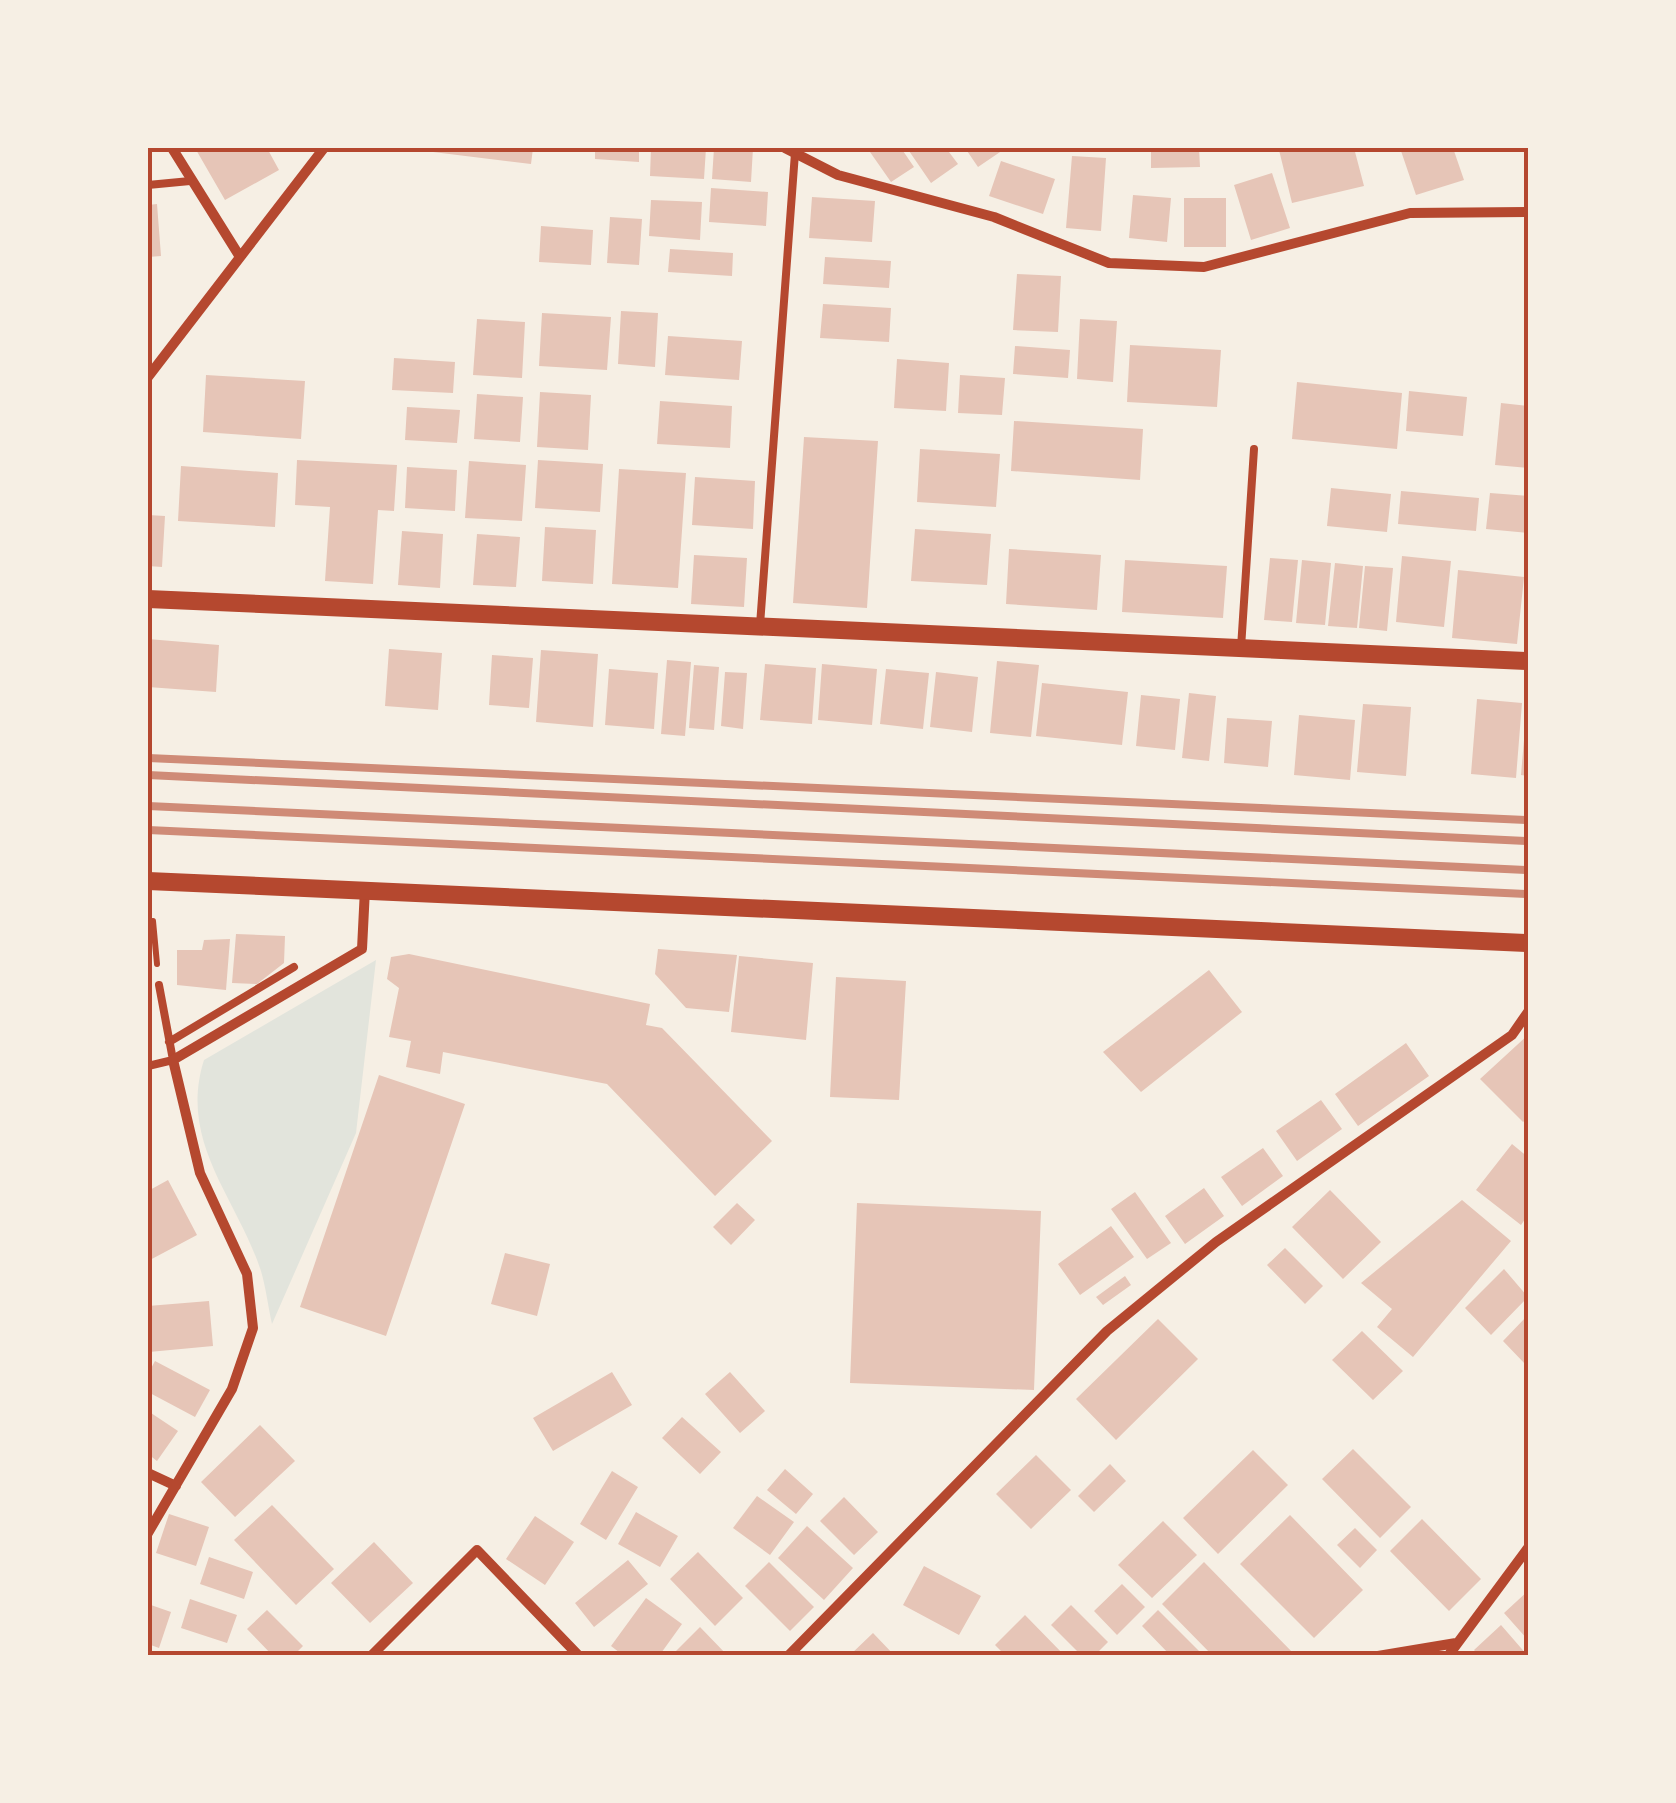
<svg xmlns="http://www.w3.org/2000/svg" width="1676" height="1803" viewBox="0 0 1676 1803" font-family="'Nunito Sans',sans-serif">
	<rect width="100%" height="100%" fill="#f6efe4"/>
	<path fill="#e2e4dc" d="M376 960 356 1133 272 1324C268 1306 266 1288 261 1271 237 1198 178 1142 204 1060Z"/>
	<path fill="#e6c5b7" d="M195 148H267L279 170 225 200Z
		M433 148H533L531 164 433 152Z
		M595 148H639V162L595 159Z
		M651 148H706L704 179 650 176Z
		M714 148H753L751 182 712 179Z
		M876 148H901L914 167 891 182 870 152Z
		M907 148H946L958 164 931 183Z
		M965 148H1006L978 167Z
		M1151 148H1199L1200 167 1151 168Z
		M1288 148H1354L1364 186 1292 203 1279 150Z
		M1400 148H1453L1464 180 1416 195Z
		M1072 156 1106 158 1101 231 1066 228Z
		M1001 161 1055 179 1043 214 989 196Z
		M1272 173 1290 228 1251 240 1234 185Z
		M711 188 768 192 766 226 709 222Z
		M1133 195 1171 198 1167 242 1129 238Z
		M812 197 875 201 872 242 809 238Z
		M1184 198H1226V247H1184Z
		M651 200 702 202 700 240 649 236Z
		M157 204 161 256 148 257V205Z
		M610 217 642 219 639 265 607 263Z
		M541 226 593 230 591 265 539 262Z
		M670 249 733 253 732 276 668 272Z
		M825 257 891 261 889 288 823 284Z
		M1017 274 1061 276 1058 332 1013 330Z
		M823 304 891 308 889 342 820 338Z
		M621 311 658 313 655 367 618 364Z
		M542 313 611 317 607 370 539 366Z
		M477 319 525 322 522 378 473 375Z
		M1080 319 1117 321 1113 382 1077 379Z
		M668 336 742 341 739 380 665 375Z
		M1130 345 1221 350 1217 407 1127 402Z
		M1015 346 1070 350 1068 378 1013 374Z
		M394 358 455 362 453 393 392 390Z
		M897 359 949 363 946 411 894 408Z
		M206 375 305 381 301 439 203 432Z
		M960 375 1005 378 1002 415 958 413Z
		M1297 382 1402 393 1397 449 1292 439Z
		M1409 391 1467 397 1463 436 1406 431Z
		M540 392 591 395 588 450 537 447Z
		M477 394 523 397 520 442 474 439Z
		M660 401 732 406 730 448 657 444Z
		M1501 403 1528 406V468L1495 465Z
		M407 407 460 410 457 443 405 440Z
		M1014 421 1143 429 1140 480 1011 471Z
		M804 437 878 441 867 608 793 603Z
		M920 449 1000 454 996 507 917 502Z
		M297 460 397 465 394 511 378 510 373 584 325 581 330 507 295 505Z
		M538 460 603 464 600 512 535 508Z
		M469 461 526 465 522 521 465 518Z
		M181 466 278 473 275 527 178 521Z
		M407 467 457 470 455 511 405 508Z
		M619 469 686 473 678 588 612 584Z
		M695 477 755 481 753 529 692 525Z
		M1331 488 1391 494 1387 532 1327 526Z
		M1401 491 1479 498 1476 531 1398 524Z
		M1490 493 1528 496V533L1486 529Z
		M148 515 165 516 162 567 148 566Z
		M545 527 596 530 593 584 542 581Z
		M915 529 991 534 987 585 911 581Z
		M402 531 443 534 440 588 398 585Z
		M477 534 520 537 516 587 473 585Z
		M1009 549 1101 555 1097 610 1006 604Z
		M694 555 747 558 744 607 691 604Z
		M1402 556 1451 561 1444 627 1396 622Z
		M1270 558 1298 560 1292 622 1264 620Z
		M1125 560 1227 566 1223 618 1122 612Z
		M1302 560 1331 563 1325 625 1296 623Z
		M1335 563 1363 566 1357 628 1328 626Z
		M1365 566 1393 568 1387 631 1359 628Z
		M1458 570 1524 577 1517 644 1452 638Z
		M148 639 219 645 216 692 148 687Z
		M389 649 442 653 438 710 385 706Z
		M541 650 598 654 593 727 536 722Z
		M492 655 533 658 529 708 489 705Z
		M667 660 691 662 685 736 661 734Z
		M997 661 1039 665 1031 737 990 733Z
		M765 664 816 668 812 724 760 720Z
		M822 664 877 669 872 725 818 720Z
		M694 665 719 667 714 730 689 728Z
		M609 669 658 673 654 729 605 725Z
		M886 669 929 673 923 729 880 724Z
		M725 672 747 673 743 729 721 726Z
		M936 672 978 677 972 732 930 727Z
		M1042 683 1128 692 1122 745 1036 736Z
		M1189 693 1216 696 1209 761 1182 758Z
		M1141 695 1180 699 1175 750 1136 746Z
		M1477 699 1522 703 1516 778 1471 774Z
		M1363 704 1411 707 1406 776 1357 772Z
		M1299 715 1355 720 1350 780 1294 775Z
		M1526 716H1528V776L1521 775Z
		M1227 718 1272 721 1268 767 1224 763Z
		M236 934 285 936 284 963 257 984 232 983Z
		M230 939 226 990 177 985V950H202L204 940Z
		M658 949 737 955 729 1012 686 1008 655 974Z
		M409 954 650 1004 646 1025 662 1028 772 1141 715 1196 607 1084 443 1052 440 1074 406 1067 411 1041 389 1037 399 988 387 979 391 957Z
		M739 956 813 963 806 1040 731 1032Z
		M1209 970 1242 1012 1141 1092 1103 1052Z
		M836 977 906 981 899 1100 830 1097Z
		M1528 1035V1118L1523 1122 1480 1079Z
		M1406 1043 1429 1076 1358 1126 1335 1094Z
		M379 1075 465 1104 386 1336 300 1307Z
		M1321 1100 1342 1129 1297 1161 1276 1131Z
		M1512 1144 1528 1157V1215L1521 1225 1476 1190Z
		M1263 1148 1283 1176 1242 1206 1221 1177Z
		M168 1180 197 1235 148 1261V1191Z
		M1204 1188 1224 1216 1185 1244 1165 1216Z
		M1330 1190 1381 1242 1343 1279 1292 1227Z
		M1135 1192 1171 1243 1147 1259 1111 1209Z
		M1462 1200 1511 1241 1413 1357 1377 1327 1392 1309 1361 1283Z
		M737 1203 755 1220 731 1245 713 1227Z
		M857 1203 1041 1211 1034 1390 850 1383Z
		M1111 1226 1134 1257 1080 1295 1058 1264Z
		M1285 1248 1323 1286 1305 1304 1267 1265Z
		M505 1253 550 1264 537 1316 491 1304Z
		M1504 1269 1528 1297 1491 1335 1465 1308Z
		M1125 1276 1131 1285 1103 1305 1096 1297Z
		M209 1301 213 1346 149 1352 148 1306Z
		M1528 1315V1367L1503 1341Z
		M1158 1319 1198 1359 1116 1440 1076 1399Z
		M1362 1331 1403 1371 1373 1400 1332 1360Z
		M155 1361 210 1390 195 1417 148 1392V1374Z
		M612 1372 632 1405 553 1451 533 1418Z
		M730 1372 765 1411 740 1433 705 1394Z
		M148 1411 178 1431 157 1461 148 1454Z
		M682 1417 721 1452 700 1474 662 1438Z
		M260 1425 295 1461 235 1517 201 1482Z
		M1353 1449 1411 1507 1380 1538 1322 1479Z
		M1253 1450 1288 1485 1218 1554 1183 1518Z
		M1036 1455 1071 1490 1031 1529 996 1494Z
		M1110 1464 1126 1481 1094 1512 1078 1496Z
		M785 1469 813 1494 796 1514 767 1490Z
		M612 1471 638 1487 606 1540 580 1524Z
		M757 1496 794 1522 770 1555 733 1528Z
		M844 1497 878 1532 854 1555 820 1521Z
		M272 1505 334 1569 296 1605 234 1540Z
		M636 1512 678 1536 660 1567 618 1544Z
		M169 1514 209 1527 196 1566 156 1553Z
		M1290 1515 1363 1590 1314 1638 1240 1564Z
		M535 1516 574 1542 545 1585 506 1559Z
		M1422 1519 1481 1579 1449 1611 1390 1551Z
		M1163 1521 1197 1555 1152 1598 1118 1565Z
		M807 1526 853 1568 824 1600 778 1558Z
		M1355 1528 1377 1550 1360 1568 1337 1545Z
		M374 1542 413 1583 370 1623 331 1583Z
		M698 1552 743 1598 715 1626 670 1579Z
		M209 1557 253 1572 244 1599 200 1584Z
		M628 1560 648 1584 594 1627 575 1603Z
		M769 1562 814 1607 790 1631 745 1586Z
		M1204 1562 1296 1656H1213L1162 1604Z
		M924 1566 981 1596 959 1635 903 1605Z
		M1122 1584 1145 1607 1117 1635 1094 1611Z
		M1528 1591V1640L1504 1613Z
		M646 1598 682 1624 659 1656H624L611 1646Z
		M190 1599 237 1615 227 1643 181 1628Z
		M148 1604 171 1612 159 1648 148 1644Z
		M1071 1605 1108 1642 1094 1656H1082L1051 1625Z
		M267 1610 303 1646 293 1656H273L247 1629Z
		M1158 1610 1204 1656H1171L1142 1626Z
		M1025 1615 1065 1656H1006L995 1645Z
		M1501 1625 1528 1656H1479L1474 1650Z
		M700 1627 728 1656 673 1654Z
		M873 1633 895 1656H849Z"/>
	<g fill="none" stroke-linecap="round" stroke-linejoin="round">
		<path stroke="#b5482f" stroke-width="6" d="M153 921 157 964"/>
		<path stroke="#b5482f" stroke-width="8" d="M148 185 190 181
			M760 625 795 153
			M1241 648 1254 449
			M169 1042 294 967
			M148 1066 173 1060 159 985"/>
		<path stroke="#b5482f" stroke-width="10" d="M172 148 240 257
			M785 148 838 175 994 217 1109 263 1204 267 1410 213 1528 212
			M148 377 324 148
			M148 1473 176 1486
			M148 1533 232 1389 253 1328 247 1274 200 1173 173 1060 362 949 365 889
			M371 1656 477 1550 579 1656
			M788 1656 1107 1331 1216 1242 1512 1035 1528 1012
			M1378 1656 1456 1643
			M1448 1656 1528 1548"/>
		<path stroke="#b5482f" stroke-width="18" d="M148 599 1528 661
			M148 881 1528 943"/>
		<path stroke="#cf8b77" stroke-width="8" d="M148 758 1528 820
			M148 775 1528 841
			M148 806 1528 870
			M148 830 1528 894"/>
	</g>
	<rect width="1676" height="1803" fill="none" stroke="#f6efe4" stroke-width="300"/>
	<rect x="150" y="150" width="1376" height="1503" fill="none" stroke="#b5482f" stroke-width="4"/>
</svg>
